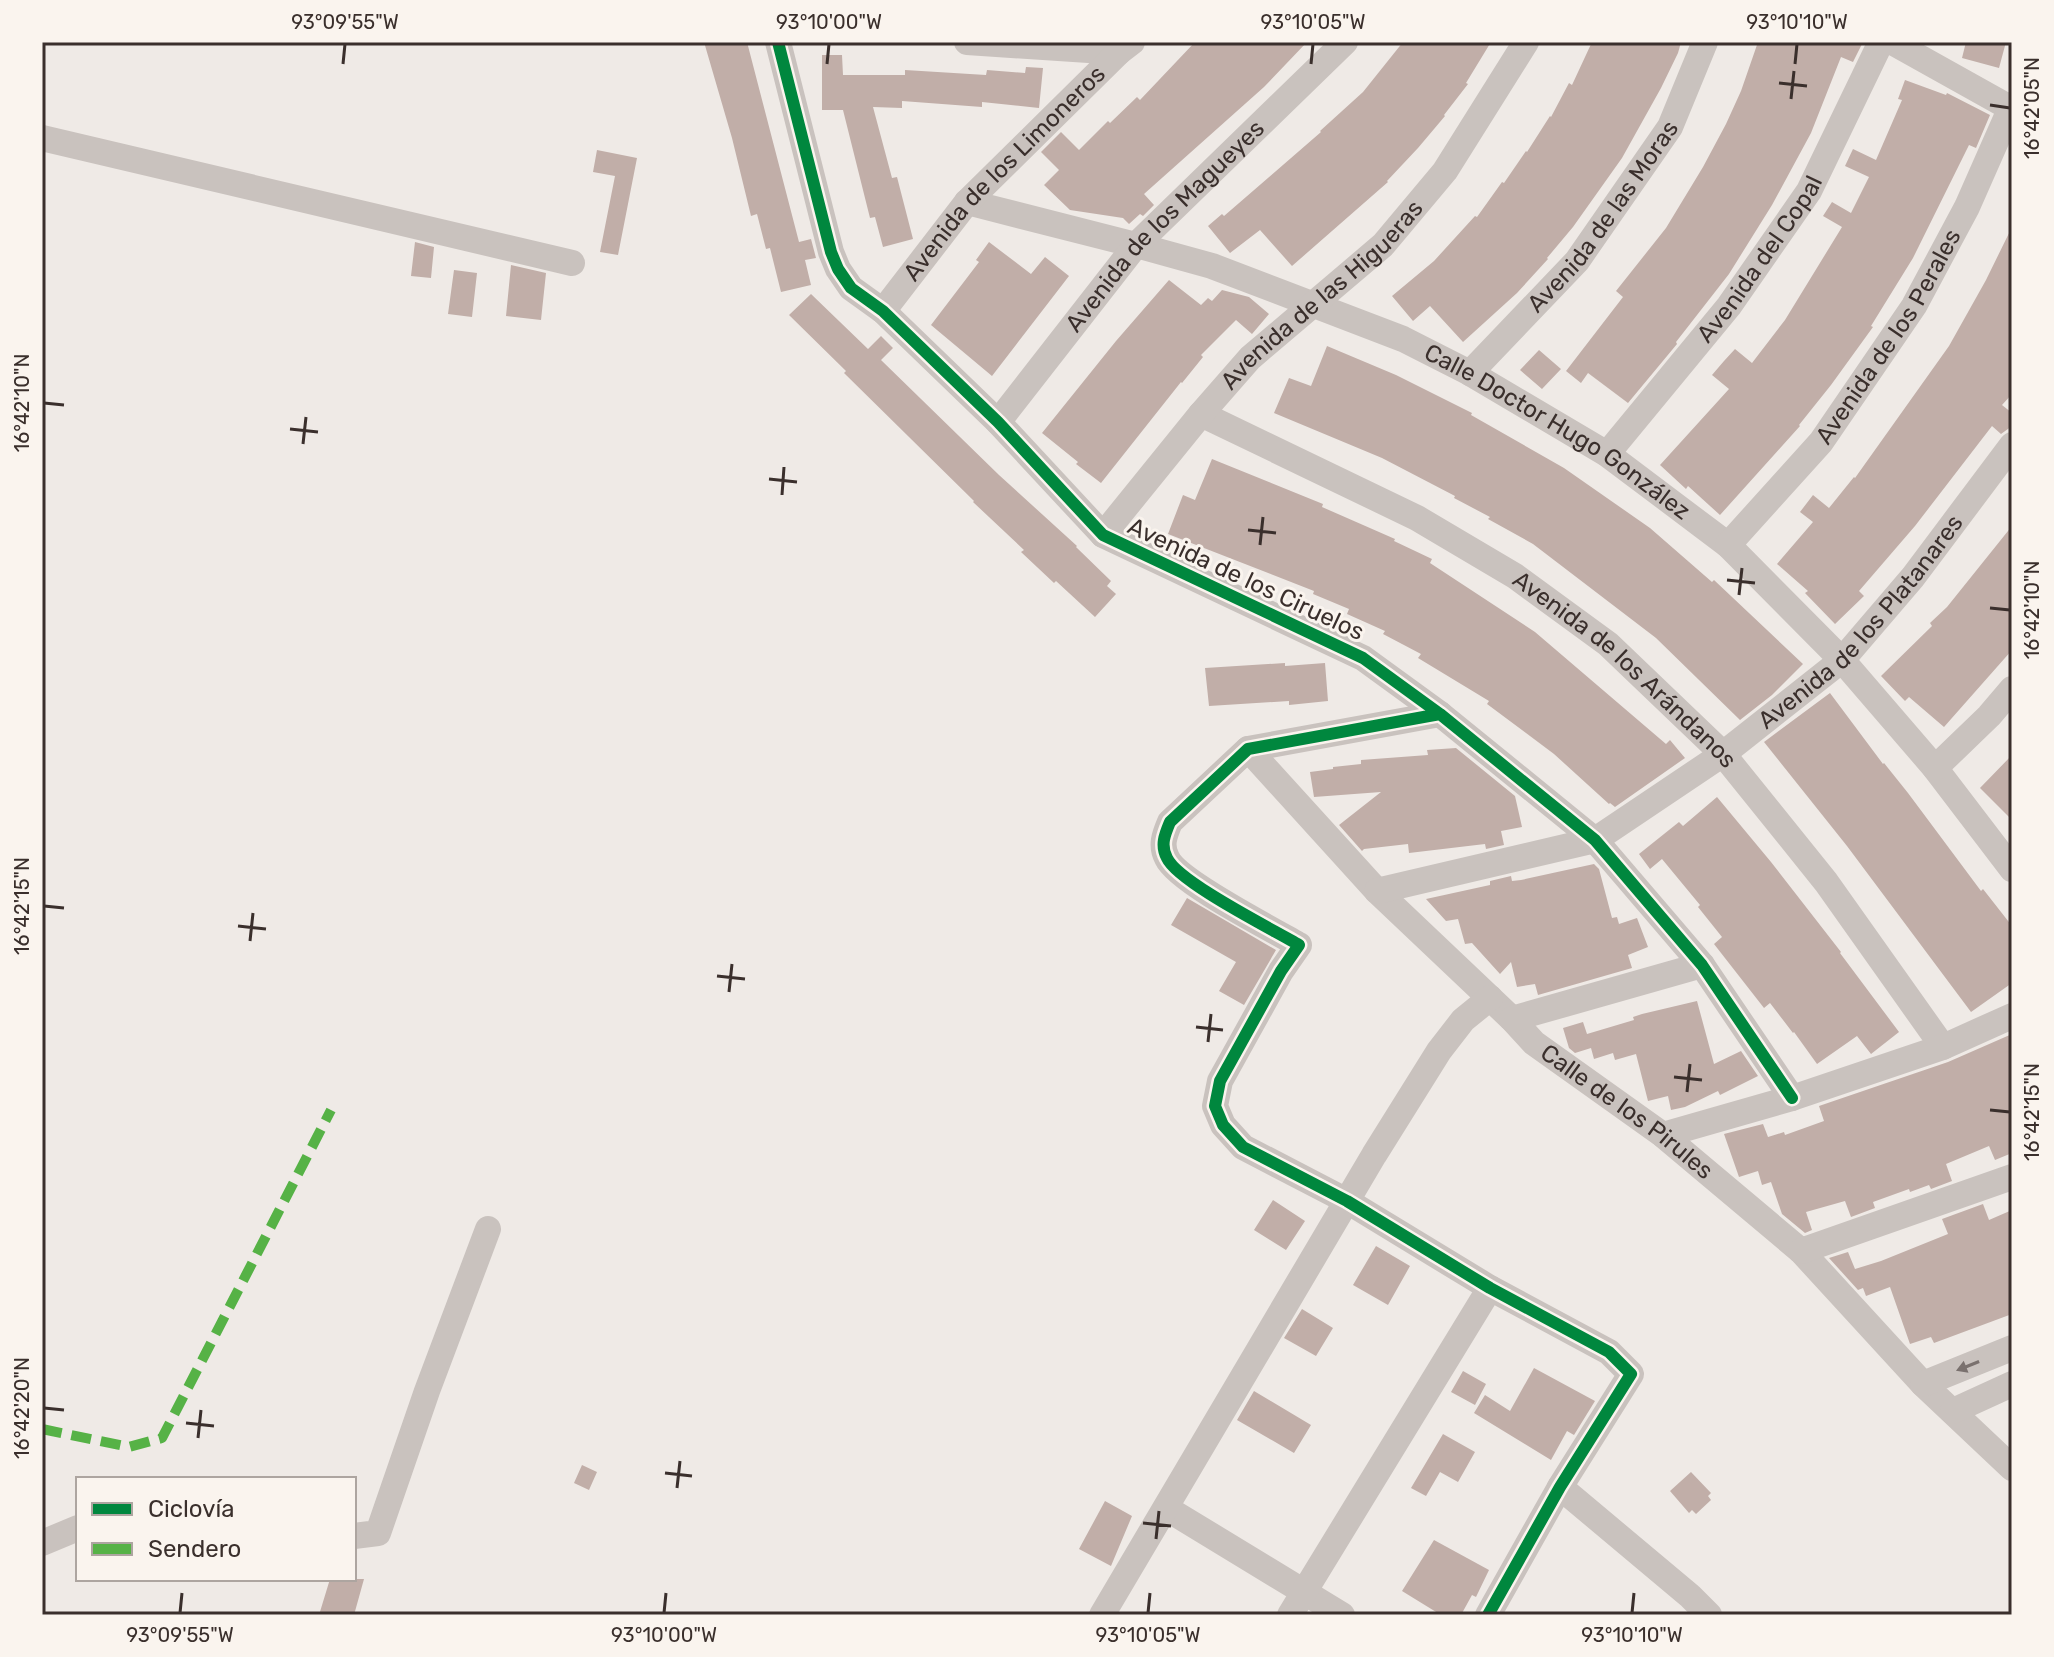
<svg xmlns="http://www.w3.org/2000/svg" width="2054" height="1657" viewBox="0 0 2054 1657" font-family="Rubik,sans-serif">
	<rect width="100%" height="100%" fill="#efeae6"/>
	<path fill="#c1aea8" d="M704 42H747L799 242 811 239 816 258 805 260 811 285 781 292 770 248 766 249 757 214 751 216 732 138Z
		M1195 42H1307L1264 87 1144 194 1154 205 1143 216 1140 214 1129 224 1123 218 1070 210 1044 185 1059 170 1041 152 1061 132 1079 150 1108 121 1110 123 1137 97 1140 100Z
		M1403 42H1491L1466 83 1468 84 1444 115 1445 116 1418 148 1387 181 1388 182 1292 266 1260 230 1230 253 1208 226 1222 214 1224 216 1321 132 1320 131 1363 92Z
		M1592 42H1681L1678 53 1661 88 1622 158 1573 227 1547 258 1548 259 1517 293 1463 342 1430 306 1413 321 1392 296 1434 261 1475 216 1477 217 1502 182 1504 183 1526 151 1527 152 1550 116 1551 117 1569 83 1572 85Z
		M1758 42H1863L1853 62 1841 57 1811 133 1772 205 1729 274 1676 342 1677 344 1628 403 1588 373 1581 383 1566 371 1623 297 1616 291 1666 228 1703 167 1726 124 1741 91Z
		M1966 42H2006L1999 68 1962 58Z
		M822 55H842L843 75H905V70L986 75 987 70 1025 73 1026 67 1043 68 1039 108 982 102V107L902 101V108L873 107 892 178 897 177 913 239 883 247 875 217 870 218 843 110H822Z
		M1905 80 1946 95 1947 93 1990 115 1976 148 1969 145 1913 258 1871 326 1873 327 1831 385 1799 425 1800 426 1720 515 1688 486 1686 489 1660 465 1729 389 1712 375 1724 361 1735 349 1752 363 1785 320 1842 227 1823 216 1832 202 1851 213 1869 177 1845 166 1853 149 1876 160 1902 100 1898 99Z
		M597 150 637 158 618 255 600 252 615 176 593 172Z
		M2012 227V394L2002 405 2012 413V426L2001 434 1992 426 1915 526 1859 591 1864 596 1835 624 1805 593 1808 591 1777 564 1813 522 1800 512 1813 495 1829 508 1854 477 1855 478 1949 346 1986 280Z
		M415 242 434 247 431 278 411 276Z
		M989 242 1031 274 1045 257 1069 276 992 376 931 325 979 262 976 260Z
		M511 265 546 273 541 320 506 316Z
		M454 270 477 273 472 317 448 314Z
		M1169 280 1201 305 1208 298 1212 301 1222 290 1249 297 1269 314 1252 334 1236 320 1201 355 1203 357 1182 383 1181 382 1101 483 1076 464 1078 462 1042 433 1116 341Z
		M811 294 868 349 881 336 893 348 881 360 999 475 1077 546 1076 547 1111 581 1107 586 1116 594 1095 617 1056 581 1054 583 1021 552 1024 550 973 502 974 501 844 373 846 371 789 315Z
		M1327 346 1396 375 1472 413 1471 415 1564 468 1650 528 1712 582 1714 580 1803 664 1772 695 1740 720 1656 638 1533 544 1488 519 1490 517 1454 498 1455 496 1382 458 1274 413 1289 378 1311 386Z
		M1539 350 1561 369 1542 389 1520 370Z
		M1212 459 1323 504 1322 507 1395 539 1394 541 1432 559 1430 563 1535 632 1666 744 1670 740 1685 758 1615 807 1610 803 1609 804 1554 754 1487 704 1489 701 1418 658 1421 654 1383 634 1385 631 1347 614 1349 609 1313 594 1314 591 1168 534 1183 495 1195 500Z
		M2012 526V650L1944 727 1909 697 1905 701 1881 676 1932 626 1930 623 1947 607Z
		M1285 663V666L1325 663 1328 701 1289 705V701L1209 706 1205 668Z
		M1830 693 1883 764 1884 763 1908 793 1981 891 1983 889 2012 926V983L1971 1012 1847 846 1764 742Z
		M1456 748 1515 796 1522 827 1501 831 1504 845 1486 849 1485 844 1409 853 1408 844 1364 849 1362 851 1339 825 1381 792 1314 797 1310 772 1333 769V767L1361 764V760L1428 755 1427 750Z
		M2012 755V820L1980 788Z
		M1717 797 1771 862 1841 952 1840 953 1899 1032 1871 1054 1857 1036 1817 1064 1794 1032 1793 1033 1770 1003 1764 1008 1714 944 1722 937 1698 907 1700 905 1662 859 1650 869 1639 854 1679 822 1683 826Z
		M1594 864 1599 869 1612 918 1617 917 1619 924 1637 918 1648 947 1628 955 1632 968 1538 995 1535 984 1517 987 1511 962 1500 974 1472 943 1465 944 1458 919 1446 921 1426 899 1490 885V881L1511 876 1512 881 1521 880Z
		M1187 898 1276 950 1244 1005 1219 991 1236 962 1171 925Z
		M1697 1001 1714 1064 1741 1051 1758 1076 1720 1095 1718 1091 1685 1107 1671 1110 1668 1096 1648 1101 1636 1054 1615 1060 1613 1053 1594 1059 1591 1048 1575 1053 1569 1048 1563 1028 1583 1022 1587 1034 1634 1020 1633 1017 1642 1014Z
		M2012 1034V1153L1995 1160 1989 1146 1946 1164 1952 1181 1931 1189 1929 1185 1910 1192 1909 1189 1873 1202 1875 1208 1851 1217 1845 1201 1806 1212 1812 1230 1805 1233 1782 1214 1771 1182 1762 1185 1758 1171 1739 1177 1724 1134 1763 1124 1768 1137 1784 1132 1785 1135 1824 1121 1819 1106 1948 1062Z
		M1273 1200 1305 1221 1286 1250 1254 1230Z
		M1983 1204 1989 1220 2012 1210V1314L1934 1343 1931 1337 1910 1344 1890 1287 1866 1296 1863 1288 1858 1290 1829 1258 1848 1252 1855 1269 1881 1261 1948 1234 1942 1219Z
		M1376 1246 1410 1266 1388 1305 1353 1285Z
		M1302 1309 1333 1328 1316 1356 1284 1338Z
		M1534 1368 1595 1401 1574 1435 1567 1431 1551 1460 1474 1413 1485 1395 1510 1411Z
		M1463 1371 1486 1384 1475 1405 1451 1392Z
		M1254 1391 1311 1425 1294 1453 1237 1420Z
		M1443 1434 1475 1452 1458 1482 1440 1472 1426 1496 1411 1488Z
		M582 1465 597 1472 589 1490 574 1483Z
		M1691 1472 1711 1493 1708 1496 1711 1500 1696 1514 1692 1510 1689 1513 1670 1491Z
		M1105 1501 1132 1516 1111 1566 1079 1549Z
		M1434 1540 1489 1570 1476 1597 1472 1595 1461 1615H1441L1402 1591Z
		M330 1579H364L354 1615H319Z"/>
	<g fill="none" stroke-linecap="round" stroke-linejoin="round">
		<g stroke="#c9c2be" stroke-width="26">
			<path d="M778 42 831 252 838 269 851 288 883 311 998 422 1103 535 1363 658 1440 714 1595 840 1702 965 1792 1098"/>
			<path d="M967 42 1119 52"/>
			<path d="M1892 42 2012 109"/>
			<path d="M42 138 572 263"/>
			<path id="s1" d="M967 202 1136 245 1212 266 1403 339 1470 373 1607 454 1728 545 1842 660 1935 768 2012 869"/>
			<path id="s2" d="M883 311 967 202 1119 52 1132 42"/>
			<path id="s3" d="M1470 373 1577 261 1670 127 1705 42"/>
			<path id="s4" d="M1201 414 1417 518 1515 576 1608 644 1723 754 1826 882 1943 1047"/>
			<path id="s5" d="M998 422 1136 245 1345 42"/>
			<path id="s6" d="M1607 454 1729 306 1809 191 1881 42"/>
			<path id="s7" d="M1103 535 1201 414 1250 358 1383 245 1445 171 1526 42"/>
			<path id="s8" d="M1728 545 1821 442 1914 306 1967 207 2012 105"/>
			<path d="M1440 714 1248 749 1170 822C1165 834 1160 845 1167 858 1178 882 1272 929 1299 945L1281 971 1220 1081 1215 1106 1223 1125 1243 1147 1347 1201 1490 1288 1609 1352 1631 1374 1560 1487 1488 1615"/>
			<path id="s9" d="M1248 749 1377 891 1512 1019 1534 1043 1663 1135 1801 1251 1923 1384 2012 1468"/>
			<path d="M1935 768 1989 716 2012 689"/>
			<path id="s10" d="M1377 891 1595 840 1723 754 1842 660 1913 577 2012 445"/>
			<path d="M1512 1019 1702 965"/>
			<path d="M1663 1135 1792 1098 1943 1047 2012 1016"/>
			<path d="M1801 1251 2012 1177"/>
			<path d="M1923 1384 2012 1348"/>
			<path d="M1953 1411 2012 1384"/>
			<path d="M1560 1487 1690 1596 1709 1615"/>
			<path d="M1166 1508 1342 1615"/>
			<path d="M354 1536 378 1533 427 1391 488 1229"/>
			<path d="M42 1543 78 1528"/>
			<path d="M1102 1615 1374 1155 1439 1051 1463 1020 1490 998"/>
			<path d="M1290 1615 1490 1288"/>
		</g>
		<path stroke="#56b246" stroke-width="10" stroke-dasharray="20 10" stroke-linecap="butt" d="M42 1429 129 1447 162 1438 331 1110"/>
		<g stroke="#faf4ee" stroke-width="17">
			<path id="cycleway" d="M778 42 831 252 838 269 851 288 883 311 998 422 1103 535 1363 658 1440 714 1595 840 1702 965 1792 1098
				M1440 714 1248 749 1170 822C1165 834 1160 845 1167 858 1178 882 1272 929 1299 945L1281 971 1220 1081 1215 1106 1223 1125 1243 1147 1347 1201 1490 1288 1609 1352 1631 1374 1560 1487 1488 1615"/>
		</g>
		<use href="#cycleway" stroke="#00873e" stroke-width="12"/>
	</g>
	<defs><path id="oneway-solid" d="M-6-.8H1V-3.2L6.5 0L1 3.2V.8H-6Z" transform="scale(2)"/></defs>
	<use fill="#7a716e" href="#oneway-solid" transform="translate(1968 1366) rotate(158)"/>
	<path fill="none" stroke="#3a2f2c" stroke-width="3" d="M343 64 345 44M827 64 829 44M1311 64 1313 44M1795 64 1797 44M1779 83 1807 86M1791 99 1794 71M1990 105 2010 108M44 403 64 405M290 429 318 432M303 444 306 417M769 479 797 482M782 495 784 467M1248 530 1276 533M1260 545 1263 517M1727 580 1755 583M1739 595 1742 568M1990 608 2010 610M44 906 64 908M238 926 266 929M250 941 253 913M717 976 745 979M729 992 732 964M1196 1027 1223 1030M1208 1042 1211 1014M1674 1077 1702 1080M1687 1092 1690 1064M1990 1110 2010 1112M44 1408 64 1410M186 1423 214 1426M198 1438 201 1410M665 1473 692 1476M677 1488 680 1461M1143 1523 1171 1526M1156 1539 1159 1511M180 1613 182 1593M664 1613 666 1593M1148 1613 1150 1593M1632 1613 1634 1593"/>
	<g text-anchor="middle" stroke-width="6" stroke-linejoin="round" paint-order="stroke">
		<g font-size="24" fill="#3a2f2c" stroke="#faf4ee">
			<text dy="8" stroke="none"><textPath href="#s2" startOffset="184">Avenida de los Limoneros</textPath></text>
			<text dy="8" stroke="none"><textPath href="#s3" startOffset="206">Avenida de las Moras</textPath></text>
			<text dy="8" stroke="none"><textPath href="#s5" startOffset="258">Avenida de los Magueyes</textPath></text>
			<text dy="8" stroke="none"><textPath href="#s6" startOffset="248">Avenida del Copal</textPath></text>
			<text dy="8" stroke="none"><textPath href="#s7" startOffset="326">Avenida de las Higueras</textPath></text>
			<text dy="8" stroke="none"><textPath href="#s8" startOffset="264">Avenida de los Perales</textPath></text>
			<text dy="8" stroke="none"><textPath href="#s1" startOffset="638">Calle Doctor Hugo González</textPath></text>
			<text transform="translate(1246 579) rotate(25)" y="8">Avenida de los Ciruelos</text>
			<text dy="8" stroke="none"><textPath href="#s10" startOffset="570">Avenida de los Platanares</textPath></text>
			<text dy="8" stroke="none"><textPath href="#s4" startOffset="498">Avenida de los Arándanos</textPath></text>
			<text dy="8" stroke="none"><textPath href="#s9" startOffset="526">Calle de los Pirules</textPath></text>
		</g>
	</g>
	<rect width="2054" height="1657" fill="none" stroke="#faf4ee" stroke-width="88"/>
	<rect x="76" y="1477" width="280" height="104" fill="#faf4ee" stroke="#ada5a0" stroke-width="2"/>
	<rect x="92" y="1503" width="40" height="12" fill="#00873e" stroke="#ada5a0" stroke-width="2"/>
	<text x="148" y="1517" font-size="24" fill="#3a2f2c">Ciclovía</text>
	<rect x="92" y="1543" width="40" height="12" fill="#56b246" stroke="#ada5a0" stroke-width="2"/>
	<text x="148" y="1557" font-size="24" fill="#3a2f2c">Sendero</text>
	<rect x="44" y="44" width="1966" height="1569" fill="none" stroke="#3a2f2c" stroke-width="3"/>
	<g font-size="20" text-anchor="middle" fill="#3a2f2c">
		<text x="345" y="29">93°09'55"W</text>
		<text x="829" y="29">93°10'00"W</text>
		<text x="1313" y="29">93°10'05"W</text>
		<text x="1797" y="29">93°10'10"W</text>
		<text transform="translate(2032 108) rotate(-90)" y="7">16°42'05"N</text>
		<text transform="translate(22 403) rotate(-90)" y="7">16°42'10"N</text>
		<text transform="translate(2032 610) rotate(-90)" y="7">16°42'10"N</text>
		<text transform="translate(22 906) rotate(-90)" y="7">16°42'15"N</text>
		<text transform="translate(2032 1112) rotate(-90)" y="7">16°42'15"N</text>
		<text transform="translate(22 1408) rotate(-90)" y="7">16°42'20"N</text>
		<text x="180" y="1642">93°09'55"W</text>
		<text x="664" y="1642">93°10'00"W</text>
		<text x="1148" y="1642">93°10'05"W</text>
		<text x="1632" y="1642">93°10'10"W</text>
	</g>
</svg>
